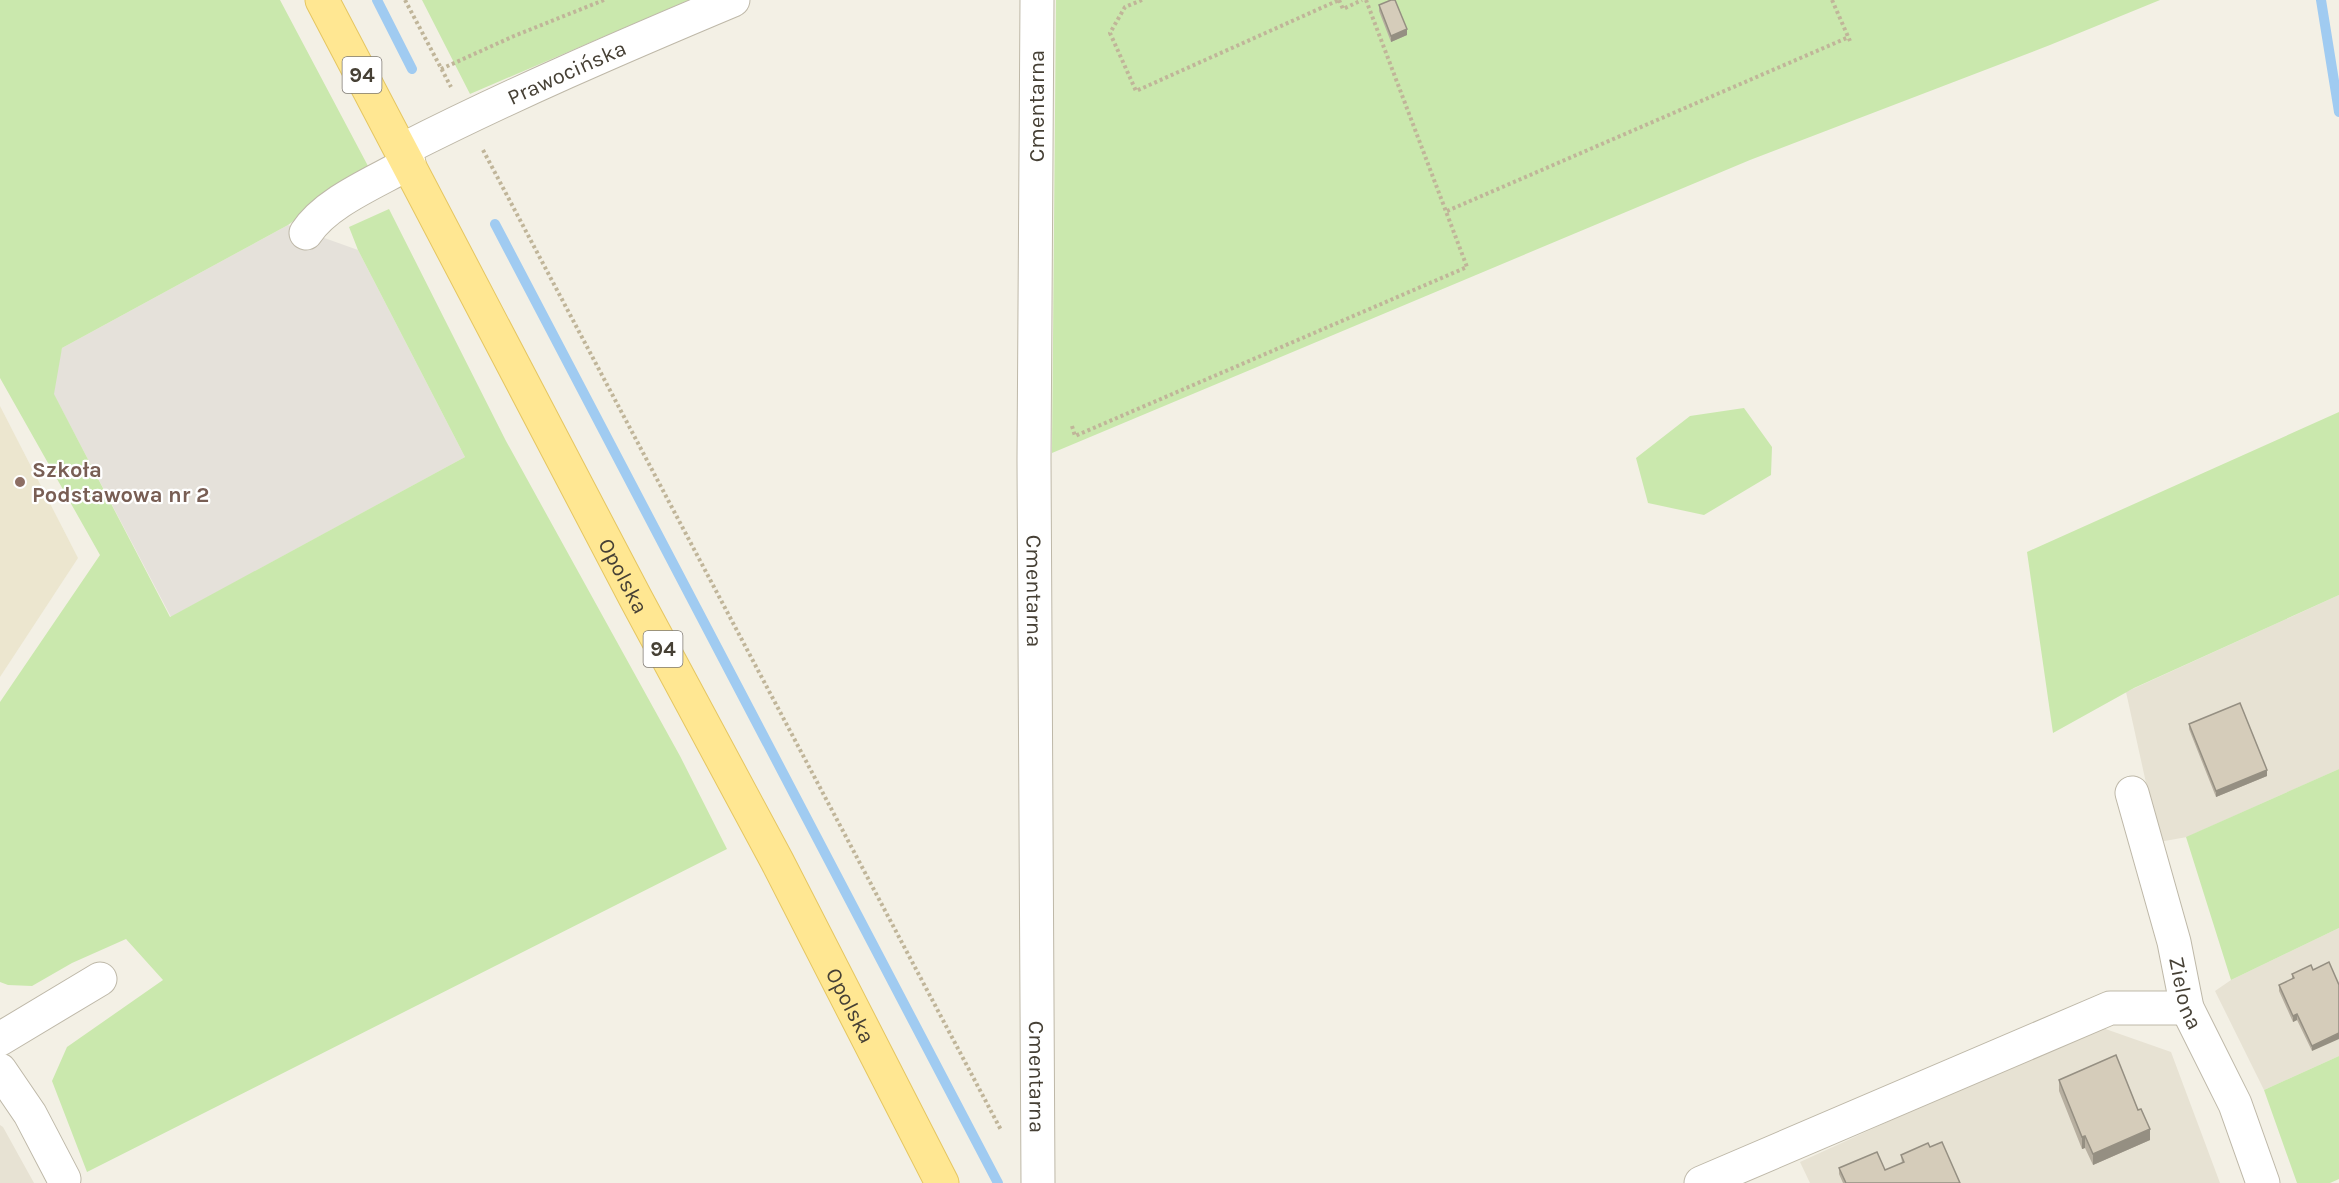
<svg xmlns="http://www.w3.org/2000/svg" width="2339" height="1183" viewBox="0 0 2339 1183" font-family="Karla,sans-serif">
	<rect width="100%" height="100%" fill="#f3f0e5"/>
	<path fill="#e7e2d3" d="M2339 595V769L2187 837 2159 842 2126 692Z
		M2339 928V1056L2264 1090 2215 991 2231 980Z
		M2097 1026 2171 1052 2220 1183H1810L1800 1162Z
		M0 1125 3 1127 34 1183H0Z"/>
	<path fill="#e5e1da" d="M288 225 358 250 465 457 171 617 51 389 62 348Z"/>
	<path fill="#ece6cf" d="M0 406 78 558 0 677Z"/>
	<path fill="#cae8ad" d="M0 0H280L368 166 288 225 62 348 54 394 170 617 465 457 358 250 349 227 389 209 506 441 680 756 727 849 87 1172 52 1081 67 1047 163 980 126 939 72 963 32 986 8 985 0 982V702L100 555 0 378Z
		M422 0H689L470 94Z
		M1056 0H2160L2050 45 1750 160 1052 453Z
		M1744 408 1772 447 1771 475 1704 515 1648 503 1636 458 1690 416Z
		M2339 412V595L2134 688 2053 733 2027 552Z
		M2339 769V928L2231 980 2186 837Z
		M2339 1056V1179L2330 1183H2297L2264 1090Z"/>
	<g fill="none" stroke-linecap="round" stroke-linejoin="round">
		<path stroke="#a0cbf1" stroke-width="10" d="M377 0 412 69
			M2321 0 2339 112
			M495 224 998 1183"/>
		<g stroke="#beb8a8" stroke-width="35">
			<g id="minor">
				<path id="s1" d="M1037 0 1034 460 1038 1183"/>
				<path id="s2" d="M402 150C510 95 621 47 733 0"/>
				<path d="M306 233C326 202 376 182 409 163"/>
				<path id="s3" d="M2132 793 2174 942 2187 1008 2235 1104 2263 1183"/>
				<path d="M0 1039 100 979"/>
				<path d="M0 1070 30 1114 64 1179"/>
				<path d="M1701 1183 2110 1008H2187"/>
			</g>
		</g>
		<g stroke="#e5c661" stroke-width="35">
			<g id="major">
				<path id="s4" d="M322 0 635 597 777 861 942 1183"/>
			</g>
		</g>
		<path stroke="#c0b599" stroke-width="4" stroke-dasharray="3 3" stroke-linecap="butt" d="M405 0 451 87
			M1142 0 1125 7 1110 33 1136 91 1339 0
			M1339 0 1343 9 1362 0
			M1832 0 1850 41
			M441 69 514 36 604 0
			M483 150 1001 1130
			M1447 211 1849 37
			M1072 426 1075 436 1467 267 1366 0"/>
		<use href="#minor" stroke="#fff" stroke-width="33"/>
		<use href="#major" stroke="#ffe792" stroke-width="33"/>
	</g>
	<path fill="#b7afa0" d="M1379 5 1407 35 1391 42 1379 11Z
		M2189 724 2267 776 2216 797 2189 729Z
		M2313 970 2312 1051 2297 1020 2293 1022 2279 991V985L2292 979V974Z
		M2059 1080 2150 1140 2093 1165 2085 1148 2082 1149 2059 1091Z
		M1930 1147 1960 1183H1843L1839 1174V1168L1885 1170 1902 1163 1901 1155Z"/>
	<path fill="#958f82" d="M1407 29V35L1391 42V36Z
		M2267 770V776L2216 797V791Z
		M2297 1014V1020L2293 1022V1016Z
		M2339 1033V1039L2312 1051V1046Z
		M2150 1129V1140L2093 1165V1154Z
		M2085 1136V1148L2082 1149V1137Z"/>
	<path fill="#d5ccba" stroke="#958f82" stroke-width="1.5" d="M1391 0H1395L1407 29 1391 36 1379 5Z
		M2240 703 2267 770 2216 791 2189 724Z
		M2329 962 2339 985V1033L2312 1046 2297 1014 2293 1016 2279 985 2294 978 2292 974 2311 965 2313 970Z
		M2116 1055 2138 1110 2141 1109 2150 1129 2093 1154 2085 1136 2082 1137 2059 1080Z
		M1942 1142 1960 1183H1846L1839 1168 1877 1152 1885 1170 1904 1162 1901 1155 1928 1143 1930 1147Z"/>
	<circle fill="#8d6e63" stroke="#fff" stroke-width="2" cx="20" cy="482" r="6"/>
	<g text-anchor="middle" stroke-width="4.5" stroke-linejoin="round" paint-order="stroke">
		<g fill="#fff" stroke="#7e7972" stroke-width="1.5">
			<rect x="342.5" y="57" width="39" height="36" rx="4.5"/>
			<rect x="643.5" y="631" width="39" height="36" rx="4.5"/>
		</g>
		<g font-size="21" font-weight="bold" fill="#464035">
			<text x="362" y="82">94</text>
			<text x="663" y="656">94</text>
		</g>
		<g font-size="22" fill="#464035" stroke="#fff">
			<text dy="8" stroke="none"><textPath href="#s2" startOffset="182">Prawocińska</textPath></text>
			<text transform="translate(1036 106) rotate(-90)" y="8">Cmentarna</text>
			<text dy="8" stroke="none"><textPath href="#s4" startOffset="650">Opolska</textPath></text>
			<text dy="8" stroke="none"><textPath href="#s1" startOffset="591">Cmentarna</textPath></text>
			<text dy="8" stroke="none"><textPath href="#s3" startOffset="207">Zielona</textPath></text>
			<text dy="8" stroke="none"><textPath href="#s4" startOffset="1136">Opolska</textPath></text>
			<text dy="8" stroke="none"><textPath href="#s1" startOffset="1077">Cmentarna</textPath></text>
		</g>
		<g font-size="22" font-weight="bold" fill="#785e54" stroke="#fff" text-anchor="start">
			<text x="32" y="477">Szkoła<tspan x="32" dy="25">Podstawowa nr 2</tspan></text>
		</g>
	</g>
</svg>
